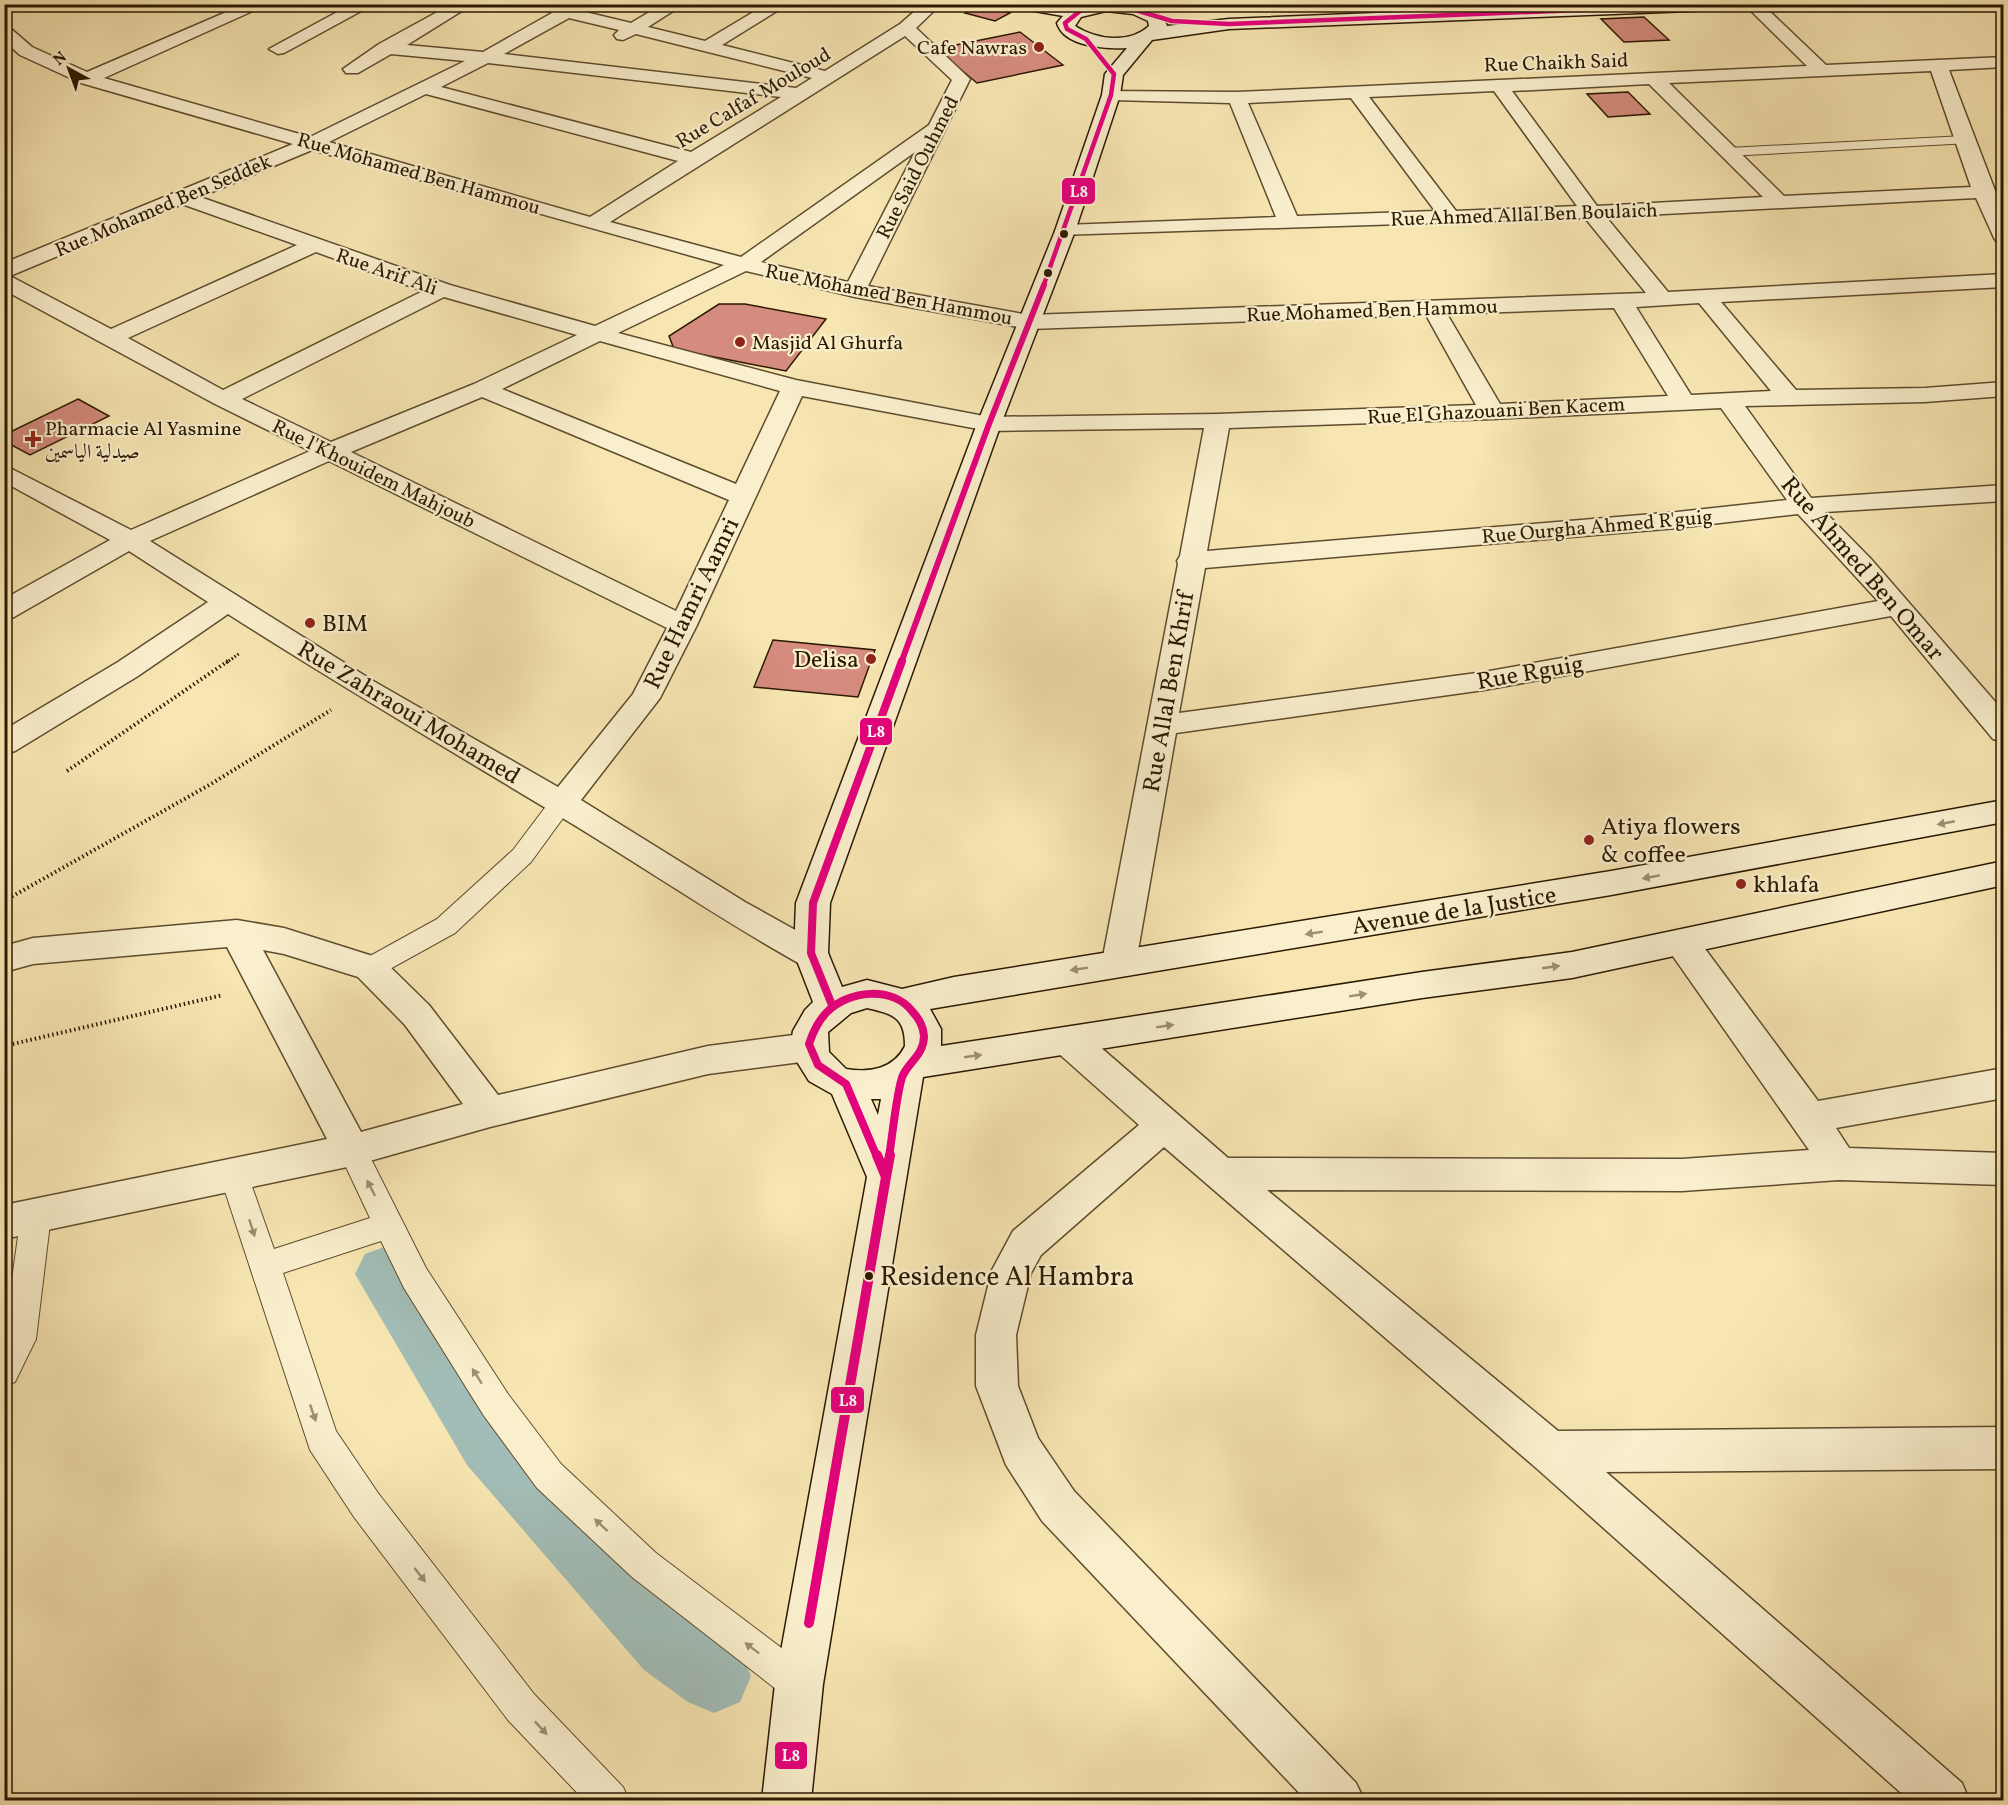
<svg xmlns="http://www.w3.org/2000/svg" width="2008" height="1805" viewBox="0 0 2008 1805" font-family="Vollkorn,Amiri,serif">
	<rect width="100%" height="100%" fill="#f7e6b2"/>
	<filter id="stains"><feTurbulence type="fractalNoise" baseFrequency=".00333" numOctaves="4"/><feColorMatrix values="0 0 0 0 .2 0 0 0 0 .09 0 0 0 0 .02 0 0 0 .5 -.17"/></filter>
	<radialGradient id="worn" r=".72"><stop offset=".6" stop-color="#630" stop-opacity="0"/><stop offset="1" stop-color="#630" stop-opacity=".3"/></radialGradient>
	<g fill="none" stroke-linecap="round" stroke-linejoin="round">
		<path fill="#a2bdb7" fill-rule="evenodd" d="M387 1246 409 1254 515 1419 696 1618 740 1650 751 1676 740 1702 714 1713 688 1702 644 1670 467 1465 355 1274 365 1254Z"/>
	</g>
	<path fill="#d58b7d" stroke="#2b1902" stroke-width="1.5" d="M980 5 1010 13 995 21 965 13Z
		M1644 17 1669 40 1624 42 1601 19Z
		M1020 32 1063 65 977 83 936 49Z
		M1628 92 1650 114 1608 117 1587 94Z
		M719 304H745L826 319 786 371 674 349 669 336Z
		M78 399 109 416 30 455 4 441V435Z
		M773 640 875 650 858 697 754 687Z"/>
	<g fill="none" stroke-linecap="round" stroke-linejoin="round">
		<g stroke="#5e4c2e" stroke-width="2">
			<path id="lane" d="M1965 136 1970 137 1972 140 1970 143 1728 156 1721 152 1728 148Z
				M562 795 571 797 574 803 531 862 455 933 379 975 370 978 361 975 357 968 361 961 437 919 513 850 553 797Z
				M352 1138 362 1141 426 1268 508 1394 561 1464 656 1553 812 1671 817 1684 812 1697 799 1702 786 1697 632 1577 537 1488 484 1416 404 1288 381 1241 283 1273 336 1431 378 1493 534 1694 623 1787 629 1800H584L508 1720 354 1517 310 1450 219 1173 224 1164 234 1160 244 1164 274 1249 370 1218 338 1150 342 1141Z
				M36 1202 47 1206 51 1215 36 1339 15 1382 4 1386V1337L21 1215 25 1206Z"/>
		</g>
		<g stroke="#5e4c2e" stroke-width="3">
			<path id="street" d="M245 4H268L104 78 310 137 465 61 391 54 358 73H346L343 69 379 44 452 4H473L407 45 483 52 552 13 546 9 552 4H589L581 11 631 23 663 4H684L648 27 705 41 767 4H788L722 45 825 71 900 24 923 4H941L916 28 970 79 868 286 1029 315 1646 293 1585 218 1058 235 1055 231 1058 227 1065 225 1276 217 1230 103 1111 100 1105 99 1102 95 1105 91 1237 92 1807 66 1744 4H1762L1826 65 2004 57V67L1949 70 2004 214V244L1997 242 1994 238 1976 198 1606 217 1668 292 2004 274V287L1721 302 1796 390 1925 388 2004 382V396L1925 402 1745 406 1811 498 2004 485V501L1825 512 1871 559 2004 712V742L1993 739 1891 616 1484 690 1176 733 1136 962 1131 971 1119 975 1107 971 1102 962 1178 564 1177 561 1180 556 1204 428 989 431 802 396 697 625 660 698 581 800 745 902 824 946 829 955 824 964 812 968 800 964C714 916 634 860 549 810 441 745 334 682 228 614L138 676 15 751 4 754V730L118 662 208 602 129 551 14 617 4 620V599L110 540 4 482V465L131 530 310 451 215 404 4 290V263L293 144 81 83 20 55 4 41V27L10 28 32 47 87 72ZM569 18 619 30 614 35 617 39 623 40 636 34 812 78 796 88 504 54ZM905 36 952 80 929 125 741 257 610 222ZM488 63 781 97 691 152 441 87ZM1931 71 1971 187 1784 196 1669 83ZM1649 84 1763 197 1597 206 1512 91ZM1494 91 1577 206 1456 211 1369 97ZM426 94 678 161 590 217 329 142ZM1351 98 1435 211 1297 216 1248 103ZM312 150 724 265 595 326 450 285 200 197ZM915 152 848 282 761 262ZM182 204 297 245 111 329 10 276ZM316 252 423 291 223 390 128 338ZM746 271 855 297 1029 329 1426 315 1476 405 1218 414 989 417 796 380 618 333ZM444 297 577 335 474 384 331 442 242 399ZM1699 303 1771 391 1691 395 1636 307ZM1614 308 1668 396 1500 404 1447 314ZM600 341 780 391 736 484 502 389ZM482 397 729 500 676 611 351 452ZM1721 408 1787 500 1677 512 1207 551 1229 428 1492 419ZM329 461 667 628 633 694 558 787 375 682 150 541ZM1798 514 1878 601 1484 672 1179 713 1205 568 1677 528Z
				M352 4H374L284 53 278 54 269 49Z
				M1098 4H1115L1112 10H1100Z
				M237 920 284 928 382 959 429 1005 498 1095 708 1046 809 1033 822 1037 827 1047 822 1057 809 1061 708 1074 490 1127 352 1166 4 1239V1205L327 1139 227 947 33 964 4 972V946L33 938ZM263 950 284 954 358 977 405 1025 463 1104 361 1132Z
				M1682 930 1694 934 1818 1101 2004 1068V1098L1836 1128 1849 1148 2004 1153V1185L1839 1180 1682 1191 1267 1190 1558 1431 2004 1427V1469L1606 1472 1962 1783 1969 1800H1909L1535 1467 1164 1147 1041 1255 1031 1273 1016 1335 1018 1386 1038 1438 1074 1491 1356 1783 1364 1800H1306L1042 1521 1006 1465 976 1386V1335L992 1270 1013 1231 1139 1125 1057 1052 1052 1042 1057 1032 1070 1028 1083 1032 1228 1158 1682 1159 1809 1150 1670 952 1665 943 1670 934Z"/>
		</g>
		<g stroke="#2b1902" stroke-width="3">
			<path id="secondary" d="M1015 4C1029 4 1043 3 1057 5 1063 6 1069 8 1075 8 1097 7 1161 0 1167 26L1229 19 1600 4H1749L1741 9 1229 29 1152 40 1123 75 1120 95 1075 231 1001 424 830 903 828 953 842 987 867 980 902 989 954 977 1611 871 2004 800V822L1611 895 930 1009 941 1029V1046L1422 972 1572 952 2004 861V885L1572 978 1422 998 923 1077 823 1684 811 1800H762L775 1684 867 1177 832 1094 809 1081 794 1057 791 1043 793 1031 805 1010 813 1002 794 953 796 903 977 424 1055 231 1102 95 1105 74 1127 48C1106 49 1064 47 1057 23L1063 16 1023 9ZM1106 11 1133 14 1148 21 1149 26C1129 44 1097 40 1075 26L1081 17ZM867 1008C893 1014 905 1017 905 1046 894 1069 869 1073 846 1069L829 1052 828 1032 851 1013ZM871 1099H881L878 1115Z"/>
		</g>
		<path stroke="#2b1902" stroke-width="3" stroke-dasharray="1.5 2" stroke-linecap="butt" d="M226 663 240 653"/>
		<path stroke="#2b1902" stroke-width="4" stroke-dasharray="1.5 3" stroke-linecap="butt" d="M67 771 228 661
			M4 901 211 784 331 710
			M4 1046 223 995"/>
		<use href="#lane" fill="#faefcd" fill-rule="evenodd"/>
		<use href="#street" fill="#faefcd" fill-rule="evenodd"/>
		<use href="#secondary" fill="#faefcd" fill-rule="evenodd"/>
		<g stroke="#faefcd" stroke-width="7">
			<path id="bus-1-far3" d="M1043 287 1111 95 1114 74 1086 39 1067 29 1065 23 1080 11 1109 6 1129 8 1172 21 1229 24 1728 4"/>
		</g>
		<g stroke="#faefcd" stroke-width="10">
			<path id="bus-1-far2" d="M901 663 989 424 1044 285"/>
		</g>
		<g stroke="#faefcd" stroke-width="12">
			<path id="bus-1-far1" d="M832 1005 811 953 813 903 902 661
				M877 1157 846 1084 818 1065 809 1044C813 1032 818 1021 827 1012 849 990 892 986 912 1011 919 1019 923 1025 924 1036 924 1054 910 1061 903 1075 897 1088 892 1139 889 1157"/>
		</g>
		<g stroke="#faefcd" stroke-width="14">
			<path id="bus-1" d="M877 1155 886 1177 890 1155
				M809 1623 886 1177
				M809 1623 886 1177"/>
		</g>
		<use href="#bus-1-far3" stroke="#e5007d" stroke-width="4.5"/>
		<use href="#bus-1-far2" stroke="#e5007d" stroke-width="6"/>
		<use href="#bus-1-far1" stroke="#e5007d" stroke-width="8"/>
		<use href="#bus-1" stroke="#e5007d" stroke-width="10"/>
	</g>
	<defs><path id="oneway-solid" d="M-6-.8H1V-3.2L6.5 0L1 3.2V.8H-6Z" transform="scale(1.5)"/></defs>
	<g fill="#9d8f72">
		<use href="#oneway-solid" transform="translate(1946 823) rotate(169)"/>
		<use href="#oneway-solid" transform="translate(1651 877) rotate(170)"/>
		<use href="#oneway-solid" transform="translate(1314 933) rotate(171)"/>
		<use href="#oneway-solid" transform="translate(1551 967) rotate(-8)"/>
		<use href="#oneway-solid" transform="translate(1079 969) rotate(171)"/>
		<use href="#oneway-solid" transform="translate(1358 995) rotate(-9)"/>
		<use href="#oneway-solid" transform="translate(1165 1026) rotate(-9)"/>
		<use href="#oneway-solid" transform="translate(973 1056) rotate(-8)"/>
		<use href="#oneway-solid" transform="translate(371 1188) rotate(-117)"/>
		<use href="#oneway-solid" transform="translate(252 1228) rotate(72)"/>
		<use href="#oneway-solid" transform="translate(477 1376) rotate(-122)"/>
		<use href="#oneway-solid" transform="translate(313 1413) rotate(71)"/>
		<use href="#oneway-solid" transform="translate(601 1525) rotate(-137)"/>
		<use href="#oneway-solid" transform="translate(420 1575) rotate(52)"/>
		<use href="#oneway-solid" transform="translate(752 1648) rotate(-143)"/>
		<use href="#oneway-solid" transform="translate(541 1728) rotate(47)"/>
	</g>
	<g fill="#8f2418" stroke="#faefcd" stroke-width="2">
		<circle cx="1039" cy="47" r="6"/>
		<circle cx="740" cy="342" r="6"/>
		<path d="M30 430h6v6h6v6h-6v6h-6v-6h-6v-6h6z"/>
		<circle cx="310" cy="623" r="6"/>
		<circle cx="871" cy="659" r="6"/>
		<circle cx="1589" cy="840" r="6"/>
		<circle cx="1741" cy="884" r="6"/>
	</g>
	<g fill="#2b1902" stroke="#faefcd" stroke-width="2">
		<circle cx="1064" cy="234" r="5"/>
		<circle cx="1048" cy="273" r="5"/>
		<circle cx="869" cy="1276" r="5"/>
	</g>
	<g text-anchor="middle" stroke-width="4.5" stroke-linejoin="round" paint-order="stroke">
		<g font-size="20" fill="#2b1902" stroke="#faefcd" text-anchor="start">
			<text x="1027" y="54" text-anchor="end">Cafe Nawras</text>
			<text x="752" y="349">Masjid Al Ghurfa</text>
			<text x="45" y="435">Pharmacie Al Yasmine<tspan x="45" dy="23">صيدلية الياسمين</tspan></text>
		</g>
		<g font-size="20" fill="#2b1902" stroke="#faefcd">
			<text transform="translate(1556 62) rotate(-2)" y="7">Rue Chaikh Said</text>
			<text transform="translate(753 97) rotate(-31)" y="7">Rue Calfaf Mouloud</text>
			<text transform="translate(917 167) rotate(-63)" y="7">Rue Said Ouhmed</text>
			<text transform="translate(419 173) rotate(16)" y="7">Rue Mohamed Ben Hammou</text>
			<text transform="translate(163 205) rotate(-23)" y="7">Rue Mohamed Ben Seddek</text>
			<text transform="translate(1524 214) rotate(-2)" y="7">Rue Ahmed Allal Ben Boulaich</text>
			<text transform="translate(387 271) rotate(19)" y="7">Rue Arif Ali</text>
			<text transform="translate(889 294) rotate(11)" y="7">Rue Mohamed Ben Hammou</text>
			<text transform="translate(1372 310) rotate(-2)" y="7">Rue Mohamed Ben Hammou</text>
			<text transform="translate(1496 410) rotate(-3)" y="7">Rue El Ghazouani Ben Kacem</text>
			<text transform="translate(374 473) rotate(26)" y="7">Rue l'Khouidem Mahjoub</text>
			<text transform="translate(1597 526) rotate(-5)" y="7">Rue Ourgha Ahmed R'guig</text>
		</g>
		<g font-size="24" fill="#2b1902" stroke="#faefcd">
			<text transform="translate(1863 568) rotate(49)" y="8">Rue Ahmed Ben Omar</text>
			<text transform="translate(691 603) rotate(-64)" y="8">Rue Hamri Aamri</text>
			<text transform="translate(1530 672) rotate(-10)" y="8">Rue Rguig</text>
			<text transform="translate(1168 692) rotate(-80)" y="8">Rue Allal Ben Khrif</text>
			<text transform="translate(409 712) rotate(31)" y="8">Rue Zahraoui Mohamed</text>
			<text transform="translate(1454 910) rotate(-9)" y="8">Avenue de la Justice</text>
		</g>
		<g font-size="24" fill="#2b1902" stroke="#faefcd" text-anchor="start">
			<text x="322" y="631">BIM</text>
			<text x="859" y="667" text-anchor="end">Delisa</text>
			<text x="1601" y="834">Atiya flowers<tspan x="1601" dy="28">&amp; coffee</tspan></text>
			<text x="1753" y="892">khlafa</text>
		</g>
		<g font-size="27" fill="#2b1902" stroke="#faefcd" text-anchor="start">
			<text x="880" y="1285">Residence Al Hambra</text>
		</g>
	</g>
	<g stroke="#faefcd" stroke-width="2">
		<rect x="1061" y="177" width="35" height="28" rx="6" fill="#e5007d"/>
		<rect x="859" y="717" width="34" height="29" rx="6" fill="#e5007d"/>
		<rect x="830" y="1386" width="35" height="28" rx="6" fill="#e5007d"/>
		<rect x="774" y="1741" width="34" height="29" rx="6" fill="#e5007d"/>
	</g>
	<g font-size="16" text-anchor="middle" font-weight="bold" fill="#fff">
		<text x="1079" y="197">L8</text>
		<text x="876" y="737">L8</text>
		<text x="848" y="1406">L8</text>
		<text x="791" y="1761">L8</text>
	</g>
	<rect width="2008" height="1805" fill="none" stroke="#f7e6b2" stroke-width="24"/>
	<rect x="6" y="6" width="1996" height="1793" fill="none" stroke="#2b1902" stroke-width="3"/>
	<rect x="12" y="12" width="1984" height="1781" fill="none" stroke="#2b1902" stroke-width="1.5"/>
	<g transform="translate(69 69) rotate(319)" stroke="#faefcd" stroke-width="4.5" paint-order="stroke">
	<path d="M0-4.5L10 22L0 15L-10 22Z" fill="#2b1902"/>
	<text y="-9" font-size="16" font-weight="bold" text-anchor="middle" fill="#2b1902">N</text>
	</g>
	<rect width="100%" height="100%" filter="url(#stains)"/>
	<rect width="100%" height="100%" fill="url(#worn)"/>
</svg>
